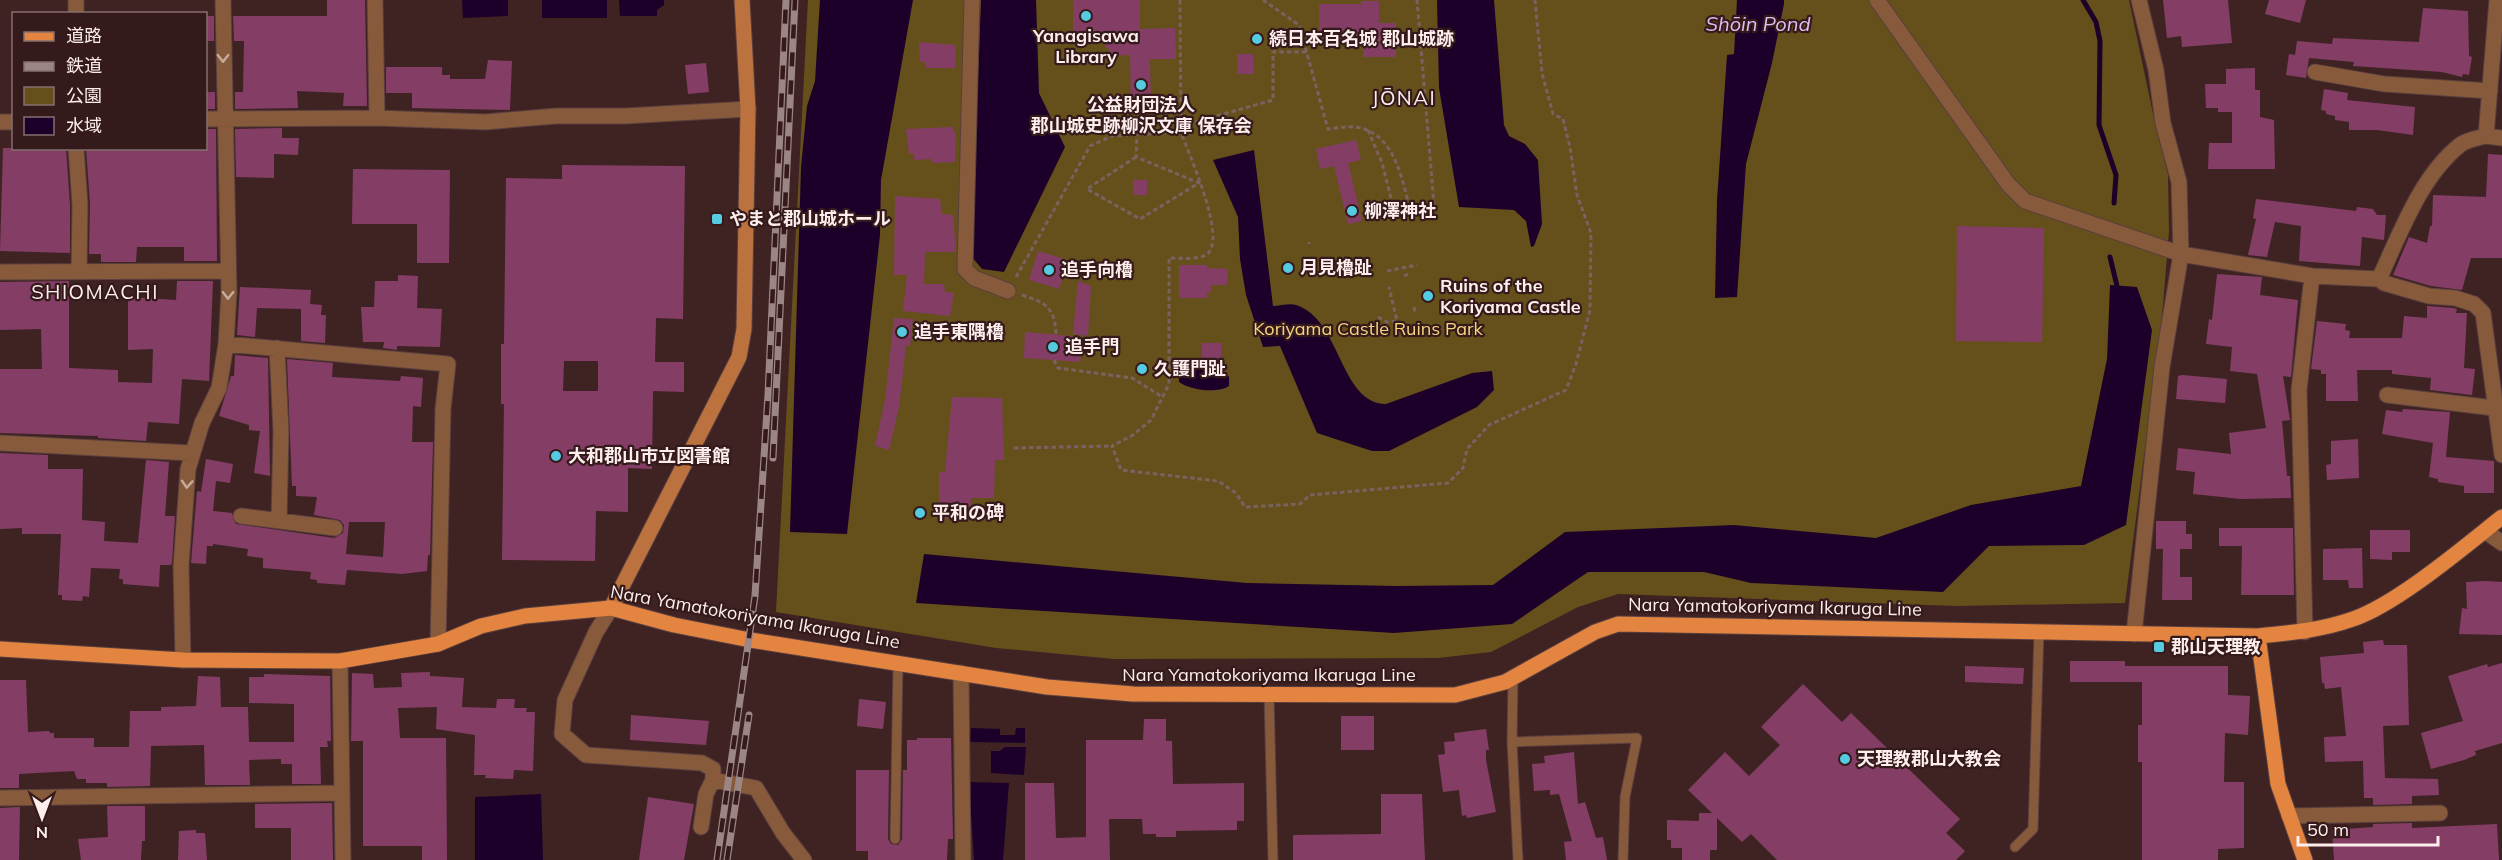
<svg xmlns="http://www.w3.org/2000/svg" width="2502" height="860" viewBox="0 0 2502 860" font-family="Mulish,'Noto Sans JP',sans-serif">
	<rect width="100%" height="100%" fill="#3f2323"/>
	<path fill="#65501c" d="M808 0H2129L2156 128 2168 174 2169 231 2162 317 2125 603 1956 606 1618 594 1578 607 1491 652 1438 658 1114 659 996 648 776 612Z"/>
	<path fill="#1d002a" d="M462 0H508V16L463 18Z
		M542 0H607V18H542Z
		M619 0H664V5L657 10V16H620Z
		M820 0H913L881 180 880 235 847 534 790 532 801 167 807 106 815 81Z
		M981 0H1036L1039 93 1065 147 1004 272 982 269 971 256Z
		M1437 0H1494L1504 125 1509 136 1525 144 1538 160 1542 224 1534 246 1531 247 1526 221 1514 210 1459 207 1439 88Z
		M1737 0H1784V4L1772 63 1746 164 1737 297 1715 298 1717 200 1727 55 1734 54Z
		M1254 150 1273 306C1280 306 1290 303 1296 305 1341 319 1340 404 1386 404L1472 373 1492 371 1494 390 1477 407 1389 451H1372L1317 433 1280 346 1263 347 1246 295 1240 259 1238 217 1213 160Z
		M2110 285 2137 287 2152 330 2126 525 2084 545 1989 546 1943 592 1751 583 1704 572H1588L1512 624 1394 633 916 603 924 554 1247 583 1397 586 1493 585 1565 532 1734 525 1876 538 1971 505 2081 486 2107 359Z
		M1186 369 1223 371 1229 377V386C1217 394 1190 390 1179 382V376Z
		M971 728 1000 729V735H1015L1016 728H1025V743L970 742Z
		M1005 747H1026L1024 775 991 773V751H1000Z
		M969 782 1009 783 1003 860H974Z
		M541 794 543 860H475V797Z"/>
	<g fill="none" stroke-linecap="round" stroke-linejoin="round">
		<path stroke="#1d002a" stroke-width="5" d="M2083 0 2096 22 2100 41 2099 125 2116 175 2114 203
			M2110 257 2117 286"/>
	</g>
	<path fill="#843e66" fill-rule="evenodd" d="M327 0H365L367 106H343L344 93 297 91 298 108 235 109V92H243L244 41H234L233 16H327Z
		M1073 0H1140V29L1175 28 1176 59H1150L1151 108H1131L1130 55 1109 56V48H1105V34L1073 35Z
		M2163 0H2228L2232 43 2182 47 2181 36 2167 38Z
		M2269 0H2306L2300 23 2265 14Z
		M1361 1H1379V23H1396V57H1363L1364 39H1323L1322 32H1319V4H1361Z
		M2423 8 2468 11 2469 56 2472 57 2469 75 2463 74 2462 77 2442 72 2353 66 2354 62 2309 58 2306 78 2286 75 2289 54 2295 55 2297 41 2332 44 2333 38 2419 42Z
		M206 16H214V41H206Z
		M919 42 956 45 955 68H926L925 62H920Z
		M1237 54H1253L1254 74H1237Z
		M488 60 512 61 510 110 412 108V93H386V67H442V75H450V79H485Z
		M706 63 709 92 688 94 685 65Z
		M2255 68V90H2260V117L2274 120 2275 169H2208L2209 143H2232V112H2218V108H2206L2205 84H2226V69Z
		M2324 89 2348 93 2347 100 2415 107 2413 135 2377 130H2349V122L2335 120V116L2326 114V111L2321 110Z
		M206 92H215V109H206Z
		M953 127V132H956L955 162 932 163V159L914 160V154H909L906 129Z
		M282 128V138H299L298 155 274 154V178L236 177 235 129Z
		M206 129H216L217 261H184V247H137L136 262H101V254H89L90 204 86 148H206Z
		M1356 140 1361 160 1348 163 1362 221 1348 224 1334 166 1320 169 1316 149Z
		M3 148H66L70 205V253L0 251Z
		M2488 154 2502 155V258H2471L2462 290 2431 286 2393 275 2409 237 2427 243 2430 226H2432L2433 195 2486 197Z
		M562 165 685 166 683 319 656 318 655 362H684V392L653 391 652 469 628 468V512L596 511 595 561 502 560 504 404H501V344H504L506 178 562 179ZM564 361H598V391H563Z
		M353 169 450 170 449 263H417V224H352Z
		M1133 180H1147V195H1133Z
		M895 196 940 199 942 214 953 215 956 252H925L924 284H944L945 292 954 293 950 316 903 311 907 275H894Z
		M2256 199 2356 211 2357 207 2373 209 2377 215H2386L2384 240 2362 237 2360 266 2299 261 2301 226 2275 222 2267 257 2248 255 2256 219 2253 218Z
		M1957 226 2044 228 2042 342 1956 341Z
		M1038 251 1068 260 1059 289 1029 280Z
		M1179 265H1207V268L1228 269 1227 285H1211V292H1207V298H1179Z
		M2217 274 2262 277 2260 295 2298 300 2291 377 2283 376 2290 420 2282 421 2287 476H2290L2291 498 2241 499 2193 494 2195 472 2176 470 2178 448 2231 454 2229 433 2266 428 2257 374 2230 371 2232 347 2206 344 2209 319 2212 320Z
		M398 275 418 276 417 308 442 309 440 347 397 346V350L383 348 384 342H363L361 307H374L375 281H398Z
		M69 281V368L118 370V382L152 383 153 349 128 350V297L176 300 177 281H213L209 381 182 379 179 424 148 422 146 441 98 438V436L0 433V369H42L41 329 0 330V282Z
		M1078 281 1091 286 1088 336 1073 334Z
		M240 287 311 290 310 304 322 305 321 315H326L325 343 301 341V309L257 308 255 337 237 335Z
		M2427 306 2453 308 2457 309 2456 313H2467L2464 368 2475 369 2472 395 2430 390 2431 378 2392 374V370H2357L2358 401H2326V374H2321V370L2311 369 2317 321 2346 324 2345 330 2350 331 2349 338H2402L2404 316 2427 318Z
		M894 318 913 319 910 346H906L899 407 889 450 875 446 885 400Z
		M1025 332 1082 337 1080 362 1024 358Z
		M1202 343H1221V361L1202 360Z
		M235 355 268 358 270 476 254 473 260 431 249 430V425L219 416 231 376H234Z
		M287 359 333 363 332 377 400 381 401 376 423 378 421 407 413 406 412 442H433L430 555H428L427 571 402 574 347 570 345 585 317 583V580L310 579 311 572 263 568V558L247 556 248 549 213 544V546H207L206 564 191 563 197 491 201 492 206 459 233 464 230 483 216 481 213 511 232 513 236 524 334 538 343 533 344 525 340 520 314 515 317 497 296 496V486H292ZM349 522H385L383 557 346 554Z
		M2182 375 2227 379 2225 403 2176 399 2178 376Z
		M952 397 1002 398 1004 460H995L994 498H971L970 519 939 518V472H945Z
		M2403 409 2450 412 2446 457 2494 461V493H2464V486L2438 482V479L2429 477 2433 443 2382 434 2386 410 2402 412Z
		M2358 439 2359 478 2327 480 2326 465 2331 464V441Z
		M0 453 48 455V469H83L82 520 105 522 104 541 138 543 146 460 169 462 165 516H175L172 562 171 565H160L159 587 123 584V579H119L120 569 91 568 89 597 83 596 82 601 62 600V595H58L61 534H22V528L0 529Z
		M2156 521H2186V534H2192V549H2180V577H2192V600H2162L2163 549H2156Z
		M2219 528H2293L2294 595H2241L2242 546H2219Z
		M2370 530H2410V552H2392V560L2370 559Z
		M2362 548 2363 588H2349L2348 580H2323V549Z
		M2486 581 2502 582V635L2459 634 2462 608 2467 609 2466 582Z
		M2383 640 2384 645H2407L2409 725 2383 726 2385 778 2438 779 2439 795 2412 796V804L2373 805V798H2364L2363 761 2325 762 2324 737 2346 736 2341 687 2325 689 2324 683H2322L2320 657 2364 653 2363 642Z
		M2070 661H2125V666H2228V695L2250 696 2248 735 2225 733 2224 782H2244V848L2218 849V860H2142V762H2138V725H2142V682H2070Z
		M2502 663V743L2475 751 2476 755 2464 760 2431 769 2421 733 2463 721 2448 676 2487 664 2488 667Z
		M1965 666 2024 668 2023 684 1965 682Z
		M430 672V676L464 678 462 707 496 708 497 699H515L514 708H527L526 712H535L533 771 514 770 513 779 485 778 486 775H474L475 735 436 729 437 707 398 708 400 738H446L447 860H422V846H363V741H351L352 673 373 674 374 688 402 687 401 673Z
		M264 674 330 676 331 741H327L328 747H320L321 784H292V764H281V759L249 760 250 785H205L204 745 151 746 150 786 107 787V783H86V779H77L74 771 19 774V788H0V680H26L28 732 49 731 50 733H54V738H94V747H129L130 711H161V707L196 706 198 676 220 677 221 707H248L249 742H294V704L249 703V677H264Z
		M1803 684 1842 722 1851 713 1960 819 1946 833 1965 851 1956 860H1777L1751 834 1742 842 1717 818V850H1710V860H1682V848H1671V840H1667V820L1699 821V813H1712L1688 790 1725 752 1749 776 1780 745 1761 727Z
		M859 699 886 702 883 729 857 726Z
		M631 715 709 721 706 745 630 740Z
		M1341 716H1374V750H1341Z
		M1144 719H1166V741H1172L1173 784 1244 783V821H1237V830L1176 831V837H1156V834H1143L1142 819H1109L1110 860H1025V783H1054L1056 838 1086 837V740H1143Z
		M1486 729 1489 750H1486V760L1496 812 1467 818 1466 815 1462 816 1459 790 1443 792 1438 755 1445 754 1444 742 1455 741 1454 733Z
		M917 738H951L953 839H948L947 860H868V851H856V770H889L888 839 891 844 898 845 902 839 903 770H907V740H917Z
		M1574 752 1578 804 1585 802 1596 838 1603 837 1607 860H1566L1564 842 1572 841 1559 794 1550 795V790L1534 791 1532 764 1545 763 1544 756Z
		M1381 794H1422L1425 860H1293V835L1381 834Z
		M648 797 694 804 684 860H639Z
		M332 803 333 860H291V828H255V804Z
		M107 806H145V841H142L141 860H81L78 839 108 837Z
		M20 807 19 860H0V808Z
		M2412 823V828L2497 824 2499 860H2334L2332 830 2373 827V824Z
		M196 830V833H205L207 860H178L179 831Z"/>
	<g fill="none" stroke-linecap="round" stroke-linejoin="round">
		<g stroke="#5a3f3f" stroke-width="11">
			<path id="lane" d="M1513 677 1512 742 1518 860
				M1269 695 1273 860
				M1512 742 1637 738 1625 797 1623 860
				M895 839 898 663
				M2015 847 2033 829 2039 631"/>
		</g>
		<g stroke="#5a3f3f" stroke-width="17">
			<path id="street" d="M375 0 377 118
				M972 0 965 269 974 278 1008 291
				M1877 0 2008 184 2025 201 2181 254 2162 367 2134 634
				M2139 0 2156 70 2163 123 2179 182 2181 254 2312 276 2379 279C2400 234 2420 177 2460 145 2466 140 2478 138 2486 136L2497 0
				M76 14V0
				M2315 72 2384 84 2490 91
				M206 119 377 118 485 122 556 116H625L748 109
				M0 122H14
				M2486 136 2502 138
				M76 148 80 205 79 270
				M0 272 227 271
				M2379 279 2384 283 2429 296 2455 298 2474 304 2483 313 2502 455
				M226 344 448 364 443 409 438 644
				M277 348 281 431 279 521
				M2387 395 2494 408
				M0 443 191 453
				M241 516 335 528
				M2485 531 2502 543
				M611 608 596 632 565 700 562 734 586 755 702 763 713 769V780L756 788 783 833 804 860
				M2305 632 2299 390 2312 276
				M183 660 181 566 188 469 202 423 219 388 226 344 229 292 223 0
				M340 661 343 860
				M961 673 963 860
				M0 798 341 793
				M2289 816 2440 813
				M701 827 706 794 713 780"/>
		</g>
		<g stroke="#5a3f3f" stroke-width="17">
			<path id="secondary" d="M611 608 739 357 744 329 748 109 742 0"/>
		</g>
		<g stroke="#5a3f3f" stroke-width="17">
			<path id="primary" d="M2258 636 2278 784 2305 860
				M0 649 183 660 340 661 438 644 481 626 525 616 611 608 674 625 750 640 1047 687 1133 694 1455 695 1505 682 1595 632 1618 624 2258 636C2290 633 2322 630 2353 619 2397 604 2464 547 2502 517"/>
		</g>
		<path stroke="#7a6261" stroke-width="3" stroke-dasharray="4.5 3" stroke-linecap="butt" d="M1180 0 1181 132
			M1263 0 1299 25 1328 129C1337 128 1347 126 1356 127 1397 133 1403 185 1412 217L1432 215 1434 205 1417 0
			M1181 126 1273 100V52H1307
			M1368 130 1382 163 1392 202
			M1136 157 1087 189 1140 219 1199 183 1136 157 1137 134
			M1309 242V244
			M1387 271 1417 265
			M1404 276 1408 274
			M1016 277 1090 146 1112 136 1181 132C1188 153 1229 241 1206 255 1196 260 1180 258 1169 258V384L1151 420 1133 435 1112 446 1121 470 1218 481 1236 493 1245 507 1300 504 1310 495 1448 483 1463 468 1467 449 1489 425 1566 390 1576 364 1590 310 1591 233 1577 195 1570 147 1563 119 1553 114 1542 73 1535 0
			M1022 295C1046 303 1055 307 1056 335
			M1414 307 1415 312
			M1378 317 1387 322 1397 321 1389 287
			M1054 360 1058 368 1132 378 1161 396
			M1014 448 1112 446"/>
		<use href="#lane" stroke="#885a3c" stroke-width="9"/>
		<use href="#street" stroke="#885a3c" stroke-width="15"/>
		<use href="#secondary" stroke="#bc723f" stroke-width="15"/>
		<use href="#primary" stroke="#e38440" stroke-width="15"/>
		<g stroke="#9c8685" stroke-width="7">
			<path id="rail" d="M773 458 795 0
				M717 860 755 596 768 395 786 0
				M727 860 749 715"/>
		</g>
		<use href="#rail" stroke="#341a1a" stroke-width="4.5" stroke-dasharray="14" stroke-linecap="butt"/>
	</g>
	<defs><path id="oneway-chevron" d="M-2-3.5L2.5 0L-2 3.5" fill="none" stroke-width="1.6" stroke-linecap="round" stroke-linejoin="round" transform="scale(1.5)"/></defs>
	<g stroke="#c8ab9d">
		<use href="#oneway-chevron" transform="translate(223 58) rotate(90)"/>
		<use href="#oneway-chevron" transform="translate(228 295) rotate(91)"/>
		<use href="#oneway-chevron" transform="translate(187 484) rotate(94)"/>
	</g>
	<g fill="#55cae0" stroke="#341a1a" stroke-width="2">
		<circle cx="1086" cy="16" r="6"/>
		<circle cx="1257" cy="39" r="6"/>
		<circle cx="1141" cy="85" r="6"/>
		<circle cx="1352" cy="211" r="6"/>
		<rect x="711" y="213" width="12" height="12" rx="3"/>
		<circle cx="1288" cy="268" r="6"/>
		<circle cx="1049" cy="270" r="6"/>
		<circle cx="1428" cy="296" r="6"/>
		<circle cx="902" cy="332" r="6"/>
		<circle cx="1053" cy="347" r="6"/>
		<circle cx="1142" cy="369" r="6"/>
		<circle cx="556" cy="456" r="6"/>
		<circle cx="920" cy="513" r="6"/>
		<rect x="2153" y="641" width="12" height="12" rx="3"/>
		<circle cx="1845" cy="759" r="6"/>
	</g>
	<g text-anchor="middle" stroke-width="4.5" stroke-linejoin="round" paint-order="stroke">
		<g font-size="18" font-weight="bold" fill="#fdeeed" stroke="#341a1a" text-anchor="start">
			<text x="1086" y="42" text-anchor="middle">Yanagisawa<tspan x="1086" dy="21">Library</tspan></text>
			<text x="1269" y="45">続日本百名城 郡山城跡</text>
			<text x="1141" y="111" text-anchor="middle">公益財団法人<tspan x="1141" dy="21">郡山城史跡柳沢文庫 保存会</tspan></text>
			<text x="1364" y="217">柳澤神社</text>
			<text x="729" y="225">やまと郡山城ホール</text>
			<text x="1300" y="274">月見櫓趾</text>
			<text x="1061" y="276">追手向櫓</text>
			<text x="1440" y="292">Ruins of the<tspan x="1440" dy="21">Koriyama Castle</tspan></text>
			<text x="914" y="338">追手東隅櫓</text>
			<text x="1065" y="353">追手門</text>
			<text x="1154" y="375">久護門趾</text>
			<text x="568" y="462">大和郡山市立図書館</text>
			<text x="932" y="519">平和の碑</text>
			<text x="2171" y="653">郡山天理教</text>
			<text x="1857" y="765">天理教郡山大教会</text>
		</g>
		<g font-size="18" fill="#f8d481" stroke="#341a1a">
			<text x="1368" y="335">Koriyama Castle Ruins Park</text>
		</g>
		<g font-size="18" fill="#fdeeed" stroke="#341a1a">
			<text transform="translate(1775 607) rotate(1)" y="6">Nara Yamatokoriyama Ikaruga Line</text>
			<text transform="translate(755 617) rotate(10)" y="6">Nara Yamatokoriyama Ikaruga Line</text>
			<text x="1269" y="681">Nara Yamatokoriyama Ikaruga Line</text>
		</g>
		<g font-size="20" font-style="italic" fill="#e0bdf4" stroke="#341a1a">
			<text x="1758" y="31">Shōin Pond</text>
		</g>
		<g font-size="20" letter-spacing="1.5" fill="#fdeeed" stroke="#341a1a">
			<text x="1404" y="105">JŌNAI</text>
			<text x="95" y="299">SHIOMACHI</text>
		</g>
	</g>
	<rect x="12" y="12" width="195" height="138" fill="#341a1a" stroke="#846f6e" stroke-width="1.5"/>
	<rect x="24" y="32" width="30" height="9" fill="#e38440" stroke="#846f6e" stroke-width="1.5"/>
	<text x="66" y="42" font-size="18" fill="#fdeeed">道路</text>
	<rect x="24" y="62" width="30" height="9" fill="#9c8685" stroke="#846f6e" stroke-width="1.5"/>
	<text x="66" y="72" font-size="18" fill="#fdeeed">鉄道</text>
	<rect x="24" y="87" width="30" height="18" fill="#65501c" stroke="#846f6e" stroke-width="1.5"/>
	<text x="66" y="102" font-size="18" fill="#fdeeed">公園</text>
	<rect x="24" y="117" width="30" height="18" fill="#1d002a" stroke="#846f6e" stroke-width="1.5"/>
	<text x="66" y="132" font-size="18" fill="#fdeeed">水域</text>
	<g transform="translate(42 818) rotate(180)" stroke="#341a1a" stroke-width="4.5" paint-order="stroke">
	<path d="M0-4.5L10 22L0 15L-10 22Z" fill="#fdeeed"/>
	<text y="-9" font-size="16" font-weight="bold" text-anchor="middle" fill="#fdeeed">N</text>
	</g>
	<path d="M2298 836v9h140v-9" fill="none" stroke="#fdeeed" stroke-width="3"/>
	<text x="2307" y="836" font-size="18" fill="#fdeeed" stroke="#341a1a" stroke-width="4.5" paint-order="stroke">50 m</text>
</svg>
